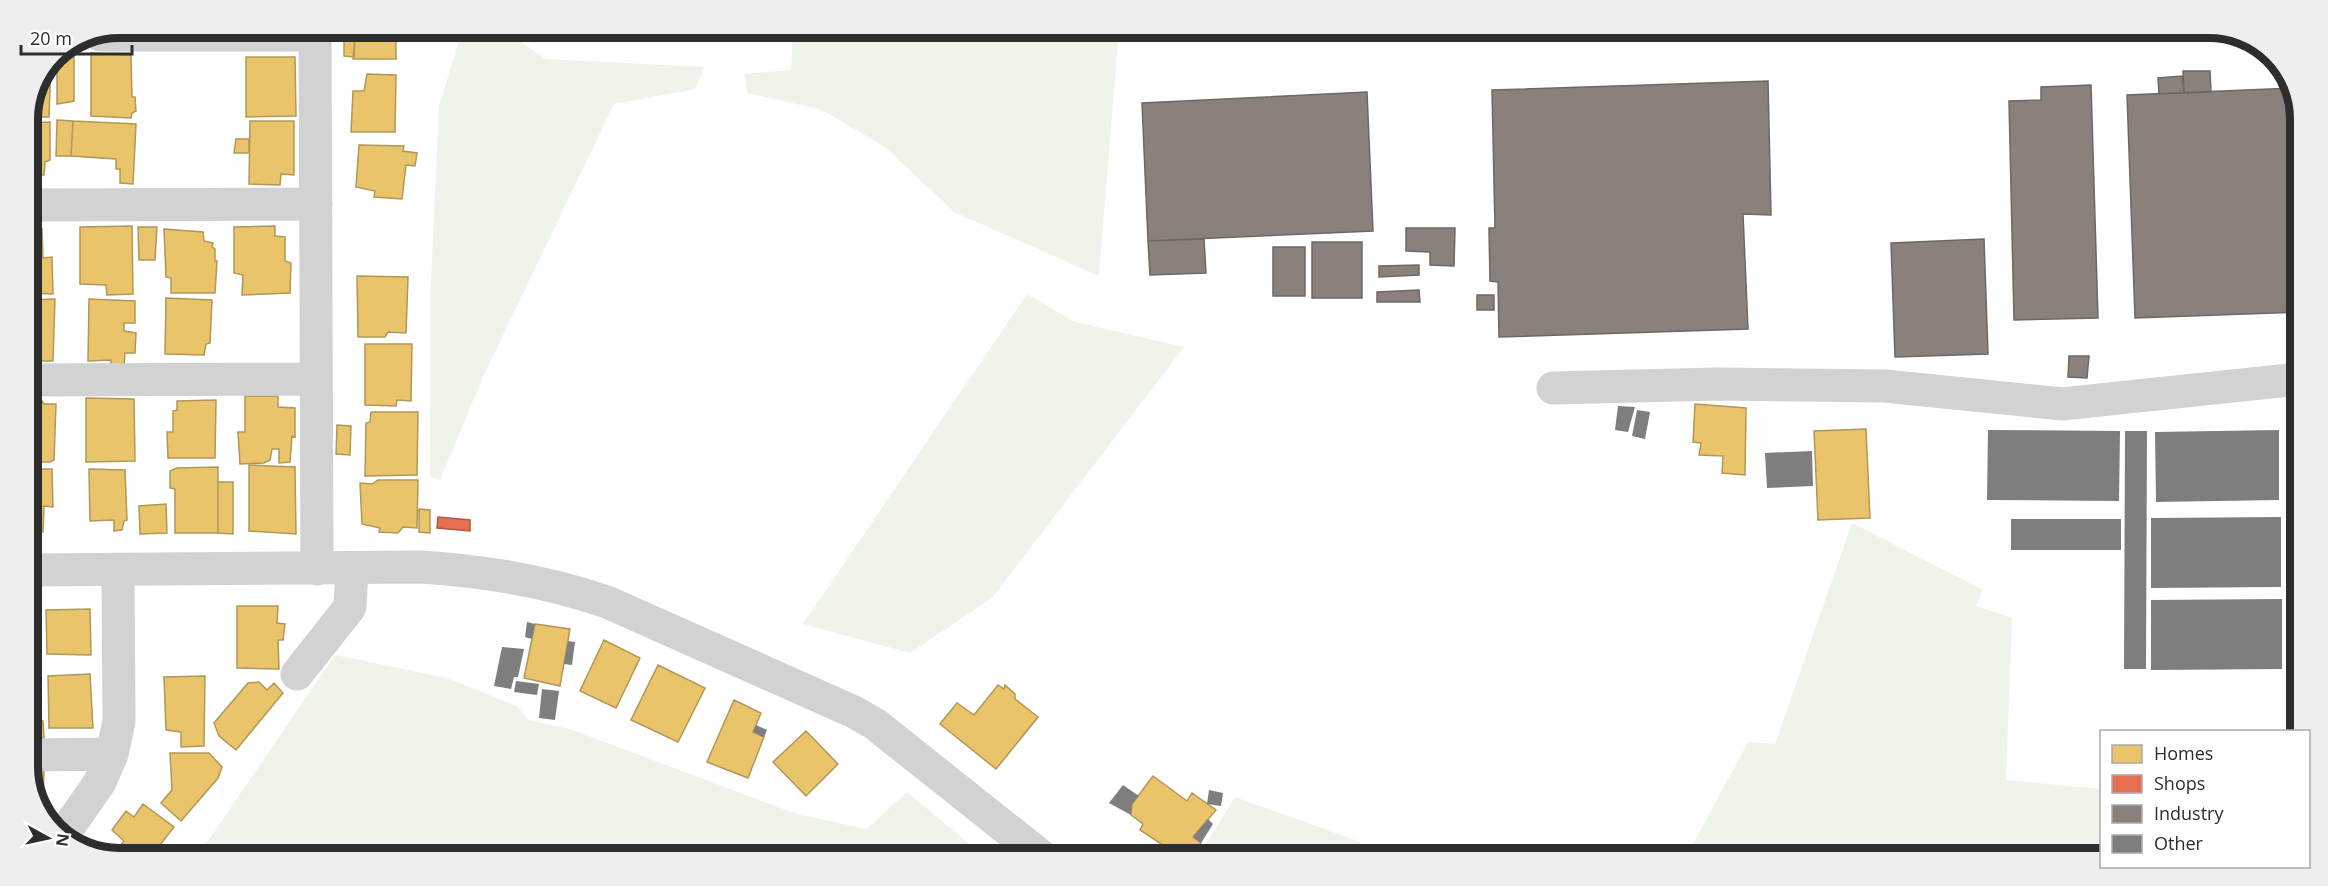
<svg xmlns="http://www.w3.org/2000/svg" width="2328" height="886" viewBox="0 0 2328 886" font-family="'Open Sans',sans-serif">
	<rect width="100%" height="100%" fill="#fff"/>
	<path fill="#eff4eb" d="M463 28H505V31L546 59 705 67 695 89 614 104 483 377 440 480 430 476V300L439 106Z
		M793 29H1119L1099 276 954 212 885 147 822 110 748 93 744 74 791 70Z
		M1027 294 1075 322 1184 347 992 598 910 653 803 624Z
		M1852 523 1983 590 1976 606 2012 618 2006 780 2101 789V859L1700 858 1691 848 1748 742 1775 744Z
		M335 655 447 678 517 706 528 720 570 729 797 814 867 829 907 792 984 856 199 854Z
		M1235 797 1361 842 1354 857H1198Z"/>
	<path fill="#e9c46a" stroke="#b19758" stroke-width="1.5" d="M344 28H396V59H353L355 36 344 34Z
		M344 34 355 36 354 57 344 56Z
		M60 51 74 52V101L57 104V53Z
		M91 53 131 55 132 97H135L136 111 132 113 131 118 91 116Z
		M246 57H295L296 116 246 117Z
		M51 61 49 117H27V113Z
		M367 74 396 75 395 132H351L353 91H364Z
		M57 120 73 121 71 156H56Z
		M73 121 136 124 133 184 120 183V169H116V159L71 156Z
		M250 121H294V175L281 174 280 185 249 184Z
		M50 122V160L45 162 44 175H27V123Z
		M236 139H249V153H234Z
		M359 145 404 146 403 151 417 153 415 166 406 165 402 199 374 197 375 191 356 187Z
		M132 226 133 294 107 295 106 285 80 284V227Z
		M275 226V236L285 237V261L291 263 290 293 242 295 243 275 234 273V227Z
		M138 227H157L155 260H139Z
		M27 229H42L43 258 52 257 53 294 27 293Z
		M164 229 203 232 204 241 213 243 212 247 215 249V261H217L215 293H171V278L166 277Z
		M357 276 408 277 406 333 388 332 385 337H358Z
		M166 298 212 300 210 343 206 344 204 355 165 354Z
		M55 299 53 361H27V300Z
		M89 299 135 301V323H124V331L136 333 135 353H125L124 366 111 365V360L88 361Z
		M365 344H412L411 401 397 400 396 406 365 405Z
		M245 396H278V407L295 408V437L292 436 290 462 279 463V449H272L270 460 264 463 240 464 238 432H245Z
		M27 397 40 398 44 404H56L54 460 50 462H27Z
		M86 398 134 399 135 461 86 462Z
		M216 400 215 458H168L167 432H173V411L177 410V401Z
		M1695 404 1746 408 1745 475 1722 473 1723 456 1699 455 1701 443 1693 442Z
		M371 412H418L417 475 365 476 366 423 370 422Z
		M337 425 351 426 350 455 336 454Z
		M1866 429 1870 518 1818 520 1814 431Z
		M249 465 295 467 296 534 249 531Z
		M218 467V533H175V489L170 488V471L177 468Z
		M27 469H52L53 507 44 506 43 532 27 531Z
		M89 469 125 470 127 520 124 521 122 530 114 531V520L90 521Z
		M378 480H418L417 528 403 527 398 533 379 532 380 528 362 524 360 483 372 484Z
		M218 482H233V534L218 533Z
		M166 504 167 533 140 534 139 506Z
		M419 509 430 510V533L419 532Z
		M237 606H278L277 623 285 624 283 640H278L279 669 237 668Z
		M90 609 91 655 47 654 46 610Z
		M535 624 570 629 560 686 524 678Z
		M604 640 640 658 616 708 580 691Z
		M658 665 705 688 678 742 631 720Z
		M90 674 93 728H49L48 676Z
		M205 676 204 746 181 747V732L166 730 164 677Z
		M259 682 267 690 274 683 283 693 236 750 219 736 214 723 248 683Z
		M998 685 1004 689 1005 685 1015 694V699L1038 717 996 769 940 724 957 703 974 715Z
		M734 700 761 713 753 732 764 737 748 778 707 762Z
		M43 721 44 738 27 739V722Z
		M806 731 838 764 806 796 773 762Z
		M170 753H209L222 767 218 778 181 821 161 803 172 790Z
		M27 771H44L43 807 40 808Z
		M1153 776 1187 801 1192 793 1216 810 1193 837 1201 843 1191 857 1170 855 1172 851 1140 830 1143 824 1131 815 1132 804Z
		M143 804 174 827 153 854H114L124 841 112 830 126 811 134 817Z"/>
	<path fill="#e76f51" stroke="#af5b46" stroke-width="1.5" d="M438 517 470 520V531L437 528Z"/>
	<path fill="#8a817c" stroke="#6e6864" stroke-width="1.5" d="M2183 71H2210L2211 92 2184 93Z
		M2182 76 2184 93 2159 94 2158 78Z
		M1768 81 1771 215 1743 214 1748 329 1499 337 1498 282 1490 281 1489 228H1495L1492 90Z
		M2091 85 2098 318 2014 320 2009 101 2041 100V87Z
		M2292 88 2301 112 2299 312 2135 318 2127 95Z
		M1367 92 1373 231 1148 241 1142 103Z
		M1406 228H1455L1454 266 1430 265V252L1406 251Z
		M1204 239 1206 273 1150 275 1148 241Z
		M1984 239 1988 354 1895 357 1891 243Z
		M1312 242H1362V298H1312Z
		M1273 247H1305V296H1273Z
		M1419 265V275L1379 277V266Z
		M1419 290 1420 302H1377V292Z
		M1477 295H1494V310H1477Z
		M2069 356H2089L2087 378 2068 377Z"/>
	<path fill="#7e7e7e" d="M1618 406 1635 407 1628 432 1615 430Z
		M1637 410 1650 412 1645 439 1632 436Z
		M1988 430 2120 431 2119 501 1987 500Z
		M2279 430V500L2156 502 2155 432Z
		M2125 431H2147L2146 669H2124Z
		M1812 451 1813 486 1767 488 1765 453Z
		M2281 517V587L2151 588V518Z
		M2011 519H2121V550H2011Z
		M2282 599V669L2151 670V600Z
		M527 622 535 624 532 639 525 637Z
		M568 641 575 642 572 665 564 664Z
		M502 647 524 649 518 677H514L511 689 494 686Z
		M516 681 539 684 537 695 514 692Z
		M542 689 559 691 555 720 539 718Z
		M756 725 767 730 764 737 753 732Z
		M1123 785 1139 796 1132 804 1131 815 1109 803Z
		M1209 790 1223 793 1221 806 1207 804Z
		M1208 819 1213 824 1201 843 1193 837Z"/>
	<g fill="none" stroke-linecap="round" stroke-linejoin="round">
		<path stroke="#d2d2d2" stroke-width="33" d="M315 27 317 569
			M100 35H315
			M27 205 316 204
			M27 380 316 379
			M1553 388 1718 384 1885 386 2062 404 2299 379
			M27 570 421 567C485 571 546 581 607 602L854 712 875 724 1041 856
			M297 674 350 607 352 569
			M27 755 112 754
			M63 835 100 782 112 754 119 721 118 570"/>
	</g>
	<path d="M0 0H2328V886H0ZM119 38H2209A81 81 0 0 1 2290 119V767A81 81 0 0 1 2209 848H119A81 81 0 0 1 38 767V119A81 81 0 0 1 119 38Z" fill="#eee" fill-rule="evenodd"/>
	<path fill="none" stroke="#2d2d2d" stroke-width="8" d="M119 38H2209A81 81 0 0 1 2290 119V767A81 81 0 0 1 2209 848H119A81 81 0 0 1 38 767V119A81 81 0 0 1 119 38Z"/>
	<rect x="2100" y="730" width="210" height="138" fill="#ffffff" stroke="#ababab" stroke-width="1.5"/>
	<rect x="2112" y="745" width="30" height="18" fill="#e9c46a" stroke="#ababab" stroke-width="1.5"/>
	<text x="2154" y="760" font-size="18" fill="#2d2d2d">Homes</text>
	<rect x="2112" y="775" width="30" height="18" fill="#e76f51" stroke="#ababab" stroke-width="1.5"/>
	<text x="2154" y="790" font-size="18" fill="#2d2d2d">Shops</text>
	<rect x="2112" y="805" width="30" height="18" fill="#8a817c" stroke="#ababab" stroke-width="1.5"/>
	<text x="2154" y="820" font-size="18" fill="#2d2d2d">Industry</text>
	<rect x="2112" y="835" width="30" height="18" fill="#7e7e7e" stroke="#ababab" stroke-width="1.5"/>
	<text x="2154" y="850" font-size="18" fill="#2d2d2d">Other</text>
	<g transform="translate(48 838) rotate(98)" stroke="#ffffff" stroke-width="4.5" paint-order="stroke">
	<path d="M0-4.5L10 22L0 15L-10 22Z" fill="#2d2d2d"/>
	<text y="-9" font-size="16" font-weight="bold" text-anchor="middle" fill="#2d2d2d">N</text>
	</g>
	<path d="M21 45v9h111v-9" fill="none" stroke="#2d2d2d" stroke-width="3"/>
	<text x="30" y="45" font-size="18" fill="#2d2d2d" stroke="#ffffff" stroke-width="4.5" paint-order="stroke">20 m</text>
</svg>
